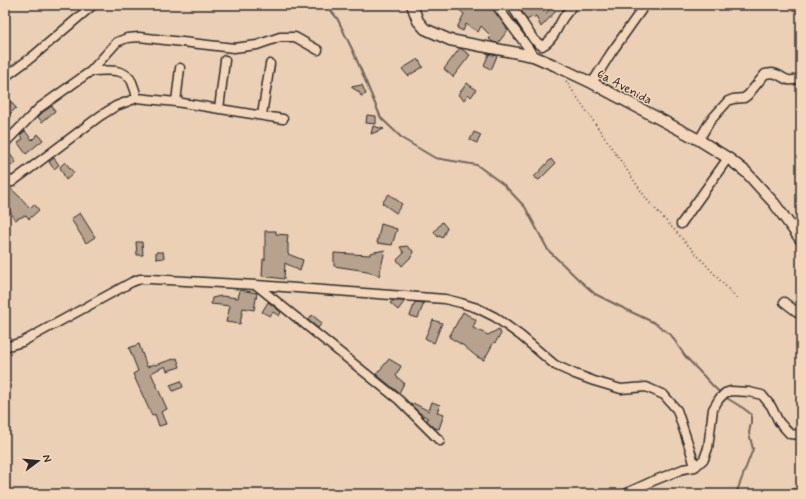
<svg xmlns="http://www.w3.org/2000/svg" width="806" height="499" viewBox="0 0 806 499" font-family="Mynerve,sans-serif">
	<rect width="100%" height="100%" fill="#ecd0b5"/>
	<filter id="ink" filterUnits="userSpaceOnUse"><feTurbulence type="fractalNoise" baseFrequency=".025" numOctaves="2"/><feDisplacementMap in="SourceGraphic" scale="8" xChannelSelector="R" yChannelSelector="G"/><feConvolveMatrix kernelMatrix="1 2 1 2 8 2 1 2 1" color-interpolation-filters="sRGB"/></filter>
	<g filter="url(#ink)">
		<g fill="none" stroke-linecap="round" stroke-linejoin="round">
			<path stroke="#71665d" stroke-width="2" d="M326 5 337 18 353 51 381 118 403 139 435 158 477 165 504 185 525 207 548 250 577 278 595 294 629 311 655 323 671 335 685 356 715 388 722 394
				M725 397 743 408 751 414V423L749 433 753 449 737 491 740 494
				M779 494 801 487"/>
		</g>
		<path fill="#b6a28f" stroke="#2b2b2b" d="M454 5H490L508 30 498 43 493 42 489 39 491 36 481 26 478 32 466 24 463 31 457 28 464 14Z
			M520 5H537L546 13 552 7 555 12 541 27 536 16 533 18 532 17 527 20 522 12Z
			M460 48 470 55 453 77 444 69Z
			M489 54 497 56 491 70 484 65Z
			M418 59 423 67 408 76 402 69Z
			M467 83 476 90 471 97 468 94 464 100 458 95Z
			M362 85 366 94 361 96 359 92 351 87Z
			M5 95 16 108 5 119Z
			M52 106 55 111 42 122 38 117 43 112Z
			M367 115 376 116V124L366 123Z
			M373 126 384 129 371 134Z
			M25 131 32 140 38 134 43 140 26 154 18 143 23 139 20 135Z
			M474 132 481 135 477 143 470 140Z
			M5 148 16 162 11 166 5 158Z
			M54 158 59 165 54 169 49 162Z
			M551 159 555 164 539 180 534 177Z
			M65 162 74 173 66 180 60 167Z
			M8 186 21 198 30 208 34 204 39 210 29 219 26 215 15 220 5 202V189Z
			M389 194 402 204 396 213 382 203Z
			M80 213 95 237 86 243 71 219Z
			M442 222 447 228 442 238 440 236 438 237 434 232Z
			M381 224 397 229 392 245 377 243Z
			M265 231H276V234L288 235 287 243H288V254L303 260 300 271 285 263 284 279 262 276 263 259 265 260Z
			M136 242H142L143 255H137Z
			M407 246 413 251 412 256 402 266 397 260 404 253 400 247Z
			M385 250 379 276 367 271 334 266V253L370 255V253Z
			M156 252H163L164 258 156 259Z
			M240 290 257 293 254 310 243 308 240 324 226 322 230 306 211 304 212 298 221 296 238 298Z
			M392 301H402L404 302 398 310 390 303Z
			M268 302 281 312 279 316 273 312 270 316 262 312Z
			M415 302 424 303 418 318 410 316Z
			M463 312 476 320 473 328 480 331 488 335 499 329 501 334 495 343 494 342 484 360 477 357 464 346 449 337Z
			M312 315 322 323 318 328 308 320Z
			M433 320 442 323 434 343 425 338Z
			M139 344 147 367 154 364 155 365 177 358 180 367 167 371 165 366 151 373 167 409 161 412 166 424 159 426 155 414 152 416 133 374 138 371 129 348Z
			M389 359 401 366 396 376 404 383 399 393 376 374 379 370H380Z
			M181 381 183 387 173 391 170 385Z
			M432 402 440 405 437 412 444 414 439 429 435 428 427 421 428 418 421 414 411 405 413 403 429 411Z"/>
		<g fill="none" stroke-linecap="round" stroke-linejoin="round">
			<g stroke="#2b2b2b" stroke-width="11">
				<path id="minor" d="M496 5 529 49 533 56
					M511 5 534 40 542 46C553 41 557 28 563 18 566 14 570 9 573 5
					M91 71C106 71 125 67 132 82 134 87 136 93 137 98
					M5 77 32 57 93 5
					M592 83 611 53 645 5
					M176 102 180 68
					M219 109 225 60
					M262 115 270 64
					M699 140 710 121 728 101 733 99 744 98 748 95 765 74C766 74 771 73 772 73 784 74 785 86 801 77
					M5 143 39 108 91 71 117 42 127 38 139 37 234 48 257 45 280 37H295L318 50
					M5 177 12 182 100 116 116 106 137 98 176 102 283 119
					M681 224 728 158
					M256 285 399 400 440 441
					M784 302 801 315
					M5 347 22 342 132 282 140 279H150L256 285 445 299 461 303 477 308 495 317 521 336 555 365 575 374 594 381 621 389 646 387 664 395 677 410 690 449 695 467
					M626 494 631 491 653 481 683 469 695 467 704 459 708 448 713 409 719 399 725 393 731 391 749 392 762 395 771 406 779 422 790 434 801 435"/>
			</g>
			<g stroke="#2b2b2b" stroke-width="13">
				<path id="tertiary" d="M412 5 418 21 425 29 450 40 533 56 554 65 592 83 699 140 728 158 746 172 774 203 801 240"/>
			</g>
			<path stroke="#2b2b2b" stroke-width="1.5" stroke-dasharray="1 3" stroke-linecap="butt" d="M566 81 648 201 738 300"/>
			<use href="#minor" stroke="#f4d7bb" stroke-width="8"/>
			<use href="#tertiary" stroke="#f4d7bb" stroke-width="10"/>
		</g>
	</g>
	<g text-anchor="middle" stroke-width="3" stroke-linejoin="round" paint-order="stroke">
		<g font-size="13" fill="#2b2b2b" stroke="#f4d7bb">
			<text transform="translate(625 86) rotate(28)" y="5">6a Avenida</text>
		</g>
	</g>
	<rect width="806" height="499" fill="none" stroke="#f4d7bb" stroke-width="20"/>
	<rect x="10" y="10" width="786" height="479" fill="none" stroke="#2b2b2b" stroke-width="1.5" filter="url(#ink)"/>
	<g transform="translate(38 461) rotate(74)" stroke="#f4d7bb" stroke-width="3" paint-order="stroke">
	<path d="M0-3L7 15L0 10L-7 15Z" fill="#2b2b2b"/>
	<text y="-6" font-size="11" font-weight="bold" text-anchor="middle" fill="#2b2b2b">N</text>
	</g>
</svg>
